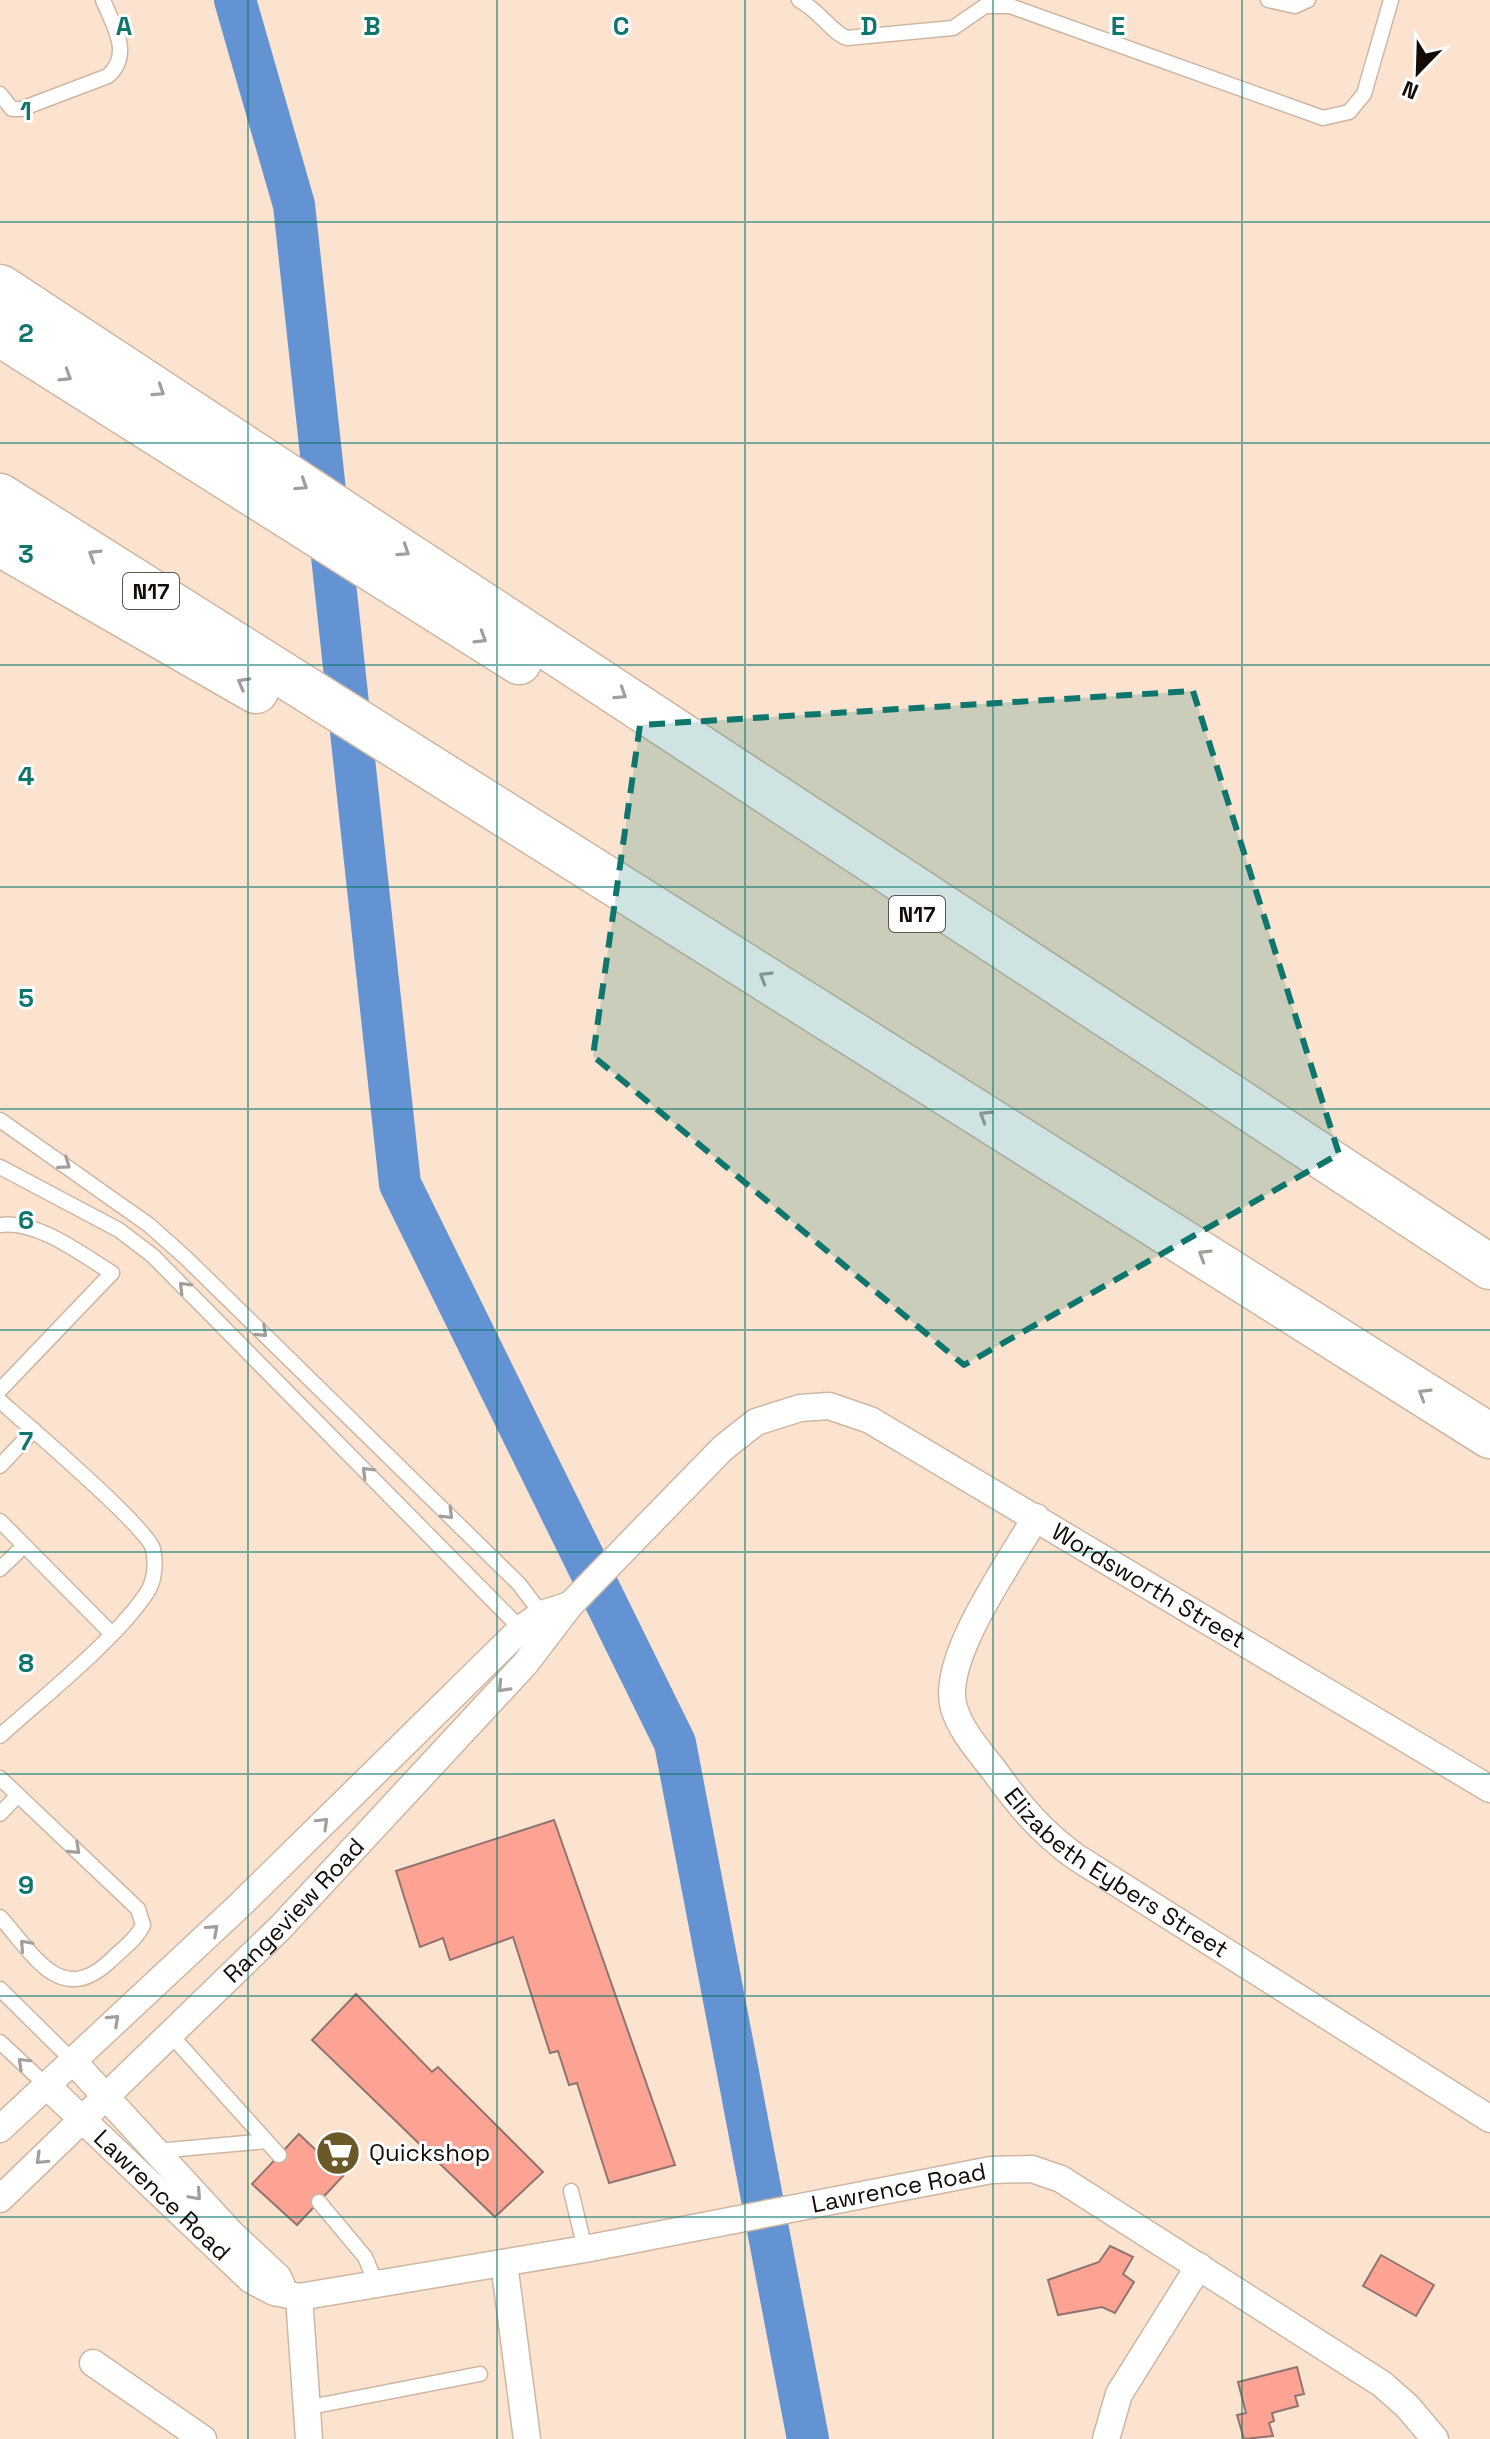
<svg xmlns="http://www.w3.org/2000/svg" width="1490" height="2439" viewBox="0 0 1490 2439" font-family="'Space Grotesk',sans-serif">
	<rect width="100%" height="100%" fill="#fbe3cf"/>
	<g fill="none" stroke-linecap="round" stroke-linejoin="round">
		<path stroke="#6393d2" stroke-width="42" d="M235 0 294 205 400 1184 675 1743 808 2439"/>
	</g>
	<path fill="#fca394" stroke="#91746f" stroke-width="2" d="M554 1820 675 2165 609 2183 577 2083 569 2085 558 2051 550 2053 513 1937 450 1960 443 1938 420 1947 396 1871Z
		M356 1994 432 2072 438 2067 543 2172 495 2217 312 2040Z
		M299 2134 343 2176 297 2225 252 2184Z
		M1110 2246 1133 2257 1123 2274 1134 2282 1115 2313 1102 2307 1058 2315 1048 2280 1099 2262Z
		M1381 2255 1434 2285 1416 2316 1363 2286Z
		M1297 2367 1304 2394 1295 2396 1298 2406 1272 2413 1274 2421 1269 2423 1273 2436 1244 2439 1237 2415 1246 2413 1238 2382Z"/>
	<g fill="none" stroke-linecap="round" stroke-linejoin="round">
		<g stroke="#cdb7a3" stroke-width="17">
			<path id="service" d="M799 0C820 11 832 33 847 38L953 28 985 6H1010L1323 118 1349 112 1364 94 1391 0
				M1268 0 1295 6 1308 0
				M0 94 12 109H21L108 76C133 54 113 25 103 0
				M0 1120 149 1225 186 1258 519 1584 544 1617
				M0 1167 119 1230 153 1256 525 1633
				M0 1225C38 1220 81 1254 112 1273L0 1390
				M0 1401C25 1423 147 1527 153 1549 156 1562 155 1579 148 1591 118 1638 43 1697 0 1736
				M0 1466 34 1430
				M0 1521 111 1633
				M0 1569 24 1546
				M0 1778 138 1909 143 1925C137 1939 121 1950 110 1961 60 2008 33 1953 0 1917
				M0 1814 18 1795
				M0 1989 72 2060
				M170 2034 279 2155
				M0 2042 46 2085
				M157 2151 266 2141
				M571 2191 585 2249
				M319 2202 365 2257 377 2285
				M305 2408 480 2374"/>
		</g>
		<g stroke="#cdb7a3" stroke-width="29">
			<g id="minor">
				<path id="s1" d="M1036 1517C1011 1561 939 1660 954 1708 961 1731 979 1751 993 1769 1018 1804 1041 1832 1076 1857L1490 2119"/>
				<path d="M72 2060 232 2234 278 2277 285 2293"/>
				<path id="s2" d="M46 2085 251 2280 274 2292 299 2297 585 2249 991 2170 1032 2169 1061 2179 1382 2384 1407 2406 1435 2439"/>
				<path d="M0 2129 240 1905 522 1628 542 1614 570 1605"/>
				<path id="s3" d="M0 2199 281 1927 525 1664 570 1605 723 1448 756 1422 800 1408 829 1406 870 1420 1490 1789"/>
				<path d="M504 2263 527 2439"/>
				<path d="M299 2297 309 2439"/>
				<path d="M93 2363 203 2439"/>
				<path d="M1106 2439 1119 2394 1199 2266"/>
			</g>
		</g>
		<g stroke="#cdb7a3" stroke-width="47">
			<path id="motorway" d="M0 287 1490 1267
				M0 334 519 662
				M0 496 1490 1436
				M0 544 256 691"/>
		</g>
		<use href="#service" stroke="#fff" stroke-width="14"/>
		<use href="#minor" stroke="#fff" stroke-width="26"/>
		<use href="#motorway" stroke="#fff" stroke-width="44"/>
	</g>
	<defs><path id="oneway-chevron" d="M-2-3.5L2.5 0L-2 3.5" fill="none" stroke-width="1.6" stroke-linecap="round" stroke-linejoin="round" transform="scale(2)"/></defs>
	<g stroke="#a19e9b">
		<use href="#oneway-chevron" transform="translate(66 376) rotate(32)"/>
		<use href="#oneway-chevron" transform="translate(159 391) rotate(33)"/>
		<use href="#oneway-chevron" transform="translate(302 485) rotate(33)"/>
		<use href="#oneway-chevron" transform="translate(404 551) rotate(33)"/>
		<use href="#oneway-chevron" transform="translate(94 555) rotate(-148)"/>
		<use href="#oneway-chevron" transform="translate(481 638) rotate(32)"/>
		<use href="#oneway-chevron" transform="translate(243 683) rotate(-151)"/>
		<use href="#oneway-chevron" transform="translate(621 694) rotate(33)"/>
		<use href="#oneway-chevron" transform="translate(765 977) rotate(-148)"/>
		<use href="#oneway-chevron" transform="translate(985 1116) rotate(-148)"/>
		<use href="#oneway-chevron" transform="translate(65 1164) rotate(35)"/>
		<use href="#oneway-chevron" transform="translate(1204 1255) rotate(-148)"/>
		<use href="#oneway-chevron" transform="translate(184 1287) rotate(-135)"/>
		<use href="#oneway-chevron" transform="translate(262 1332) rotate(43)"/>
		<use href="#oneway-chevron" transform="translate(1424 1394) rotate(-148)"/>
		<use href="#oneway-chevron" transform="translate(367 1472) rotate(-135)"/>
		<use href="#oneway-chevron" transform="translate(448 1514) rotate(45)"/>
		<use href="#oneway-chevron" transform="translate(503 1687) rotate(133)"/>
		<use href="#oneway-chevron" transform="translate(323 1823) rotate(-44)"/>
		<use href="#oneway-chevron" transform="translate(75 1849) rotate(43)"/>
		<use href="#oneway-chevron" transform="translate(213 1930) rotate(-42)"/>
		<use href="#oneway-chevron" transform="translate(25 1945) rotate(-132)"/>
		<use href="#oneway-chevron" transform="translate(114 2020) rotate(-43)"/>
		<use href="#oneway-chevron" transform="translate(23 2063) rotate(-136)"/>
		<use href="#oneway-chevron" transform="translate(41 2159) rotate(136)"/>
		<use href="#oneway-chevron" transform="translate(196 2195) rotate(48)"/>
	</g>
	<path fill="#0f766e" fill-opacity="0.2" stroke="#0f766e" stroke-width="6" stroke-dasharray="16 10" stroke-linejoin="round" d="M1193 691 1339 1154 964 1365 593 1056 640 725Z"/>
	<path fill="none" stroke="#0f766e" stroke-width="2" stroke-opacity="0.55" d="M248 0V2439M497 0V2439M745 0V2439M993 0V2439M1242 0V2439M0 222H1490M0 443H1490M0 665H1490M0 887H1490M0 1109H1490M0 1330H1490M0 1552H1490M0 1774H1490M0 1996H1490M0 2217H1490"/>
	<defs>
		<g id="supermarket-disc" transform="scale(2.3)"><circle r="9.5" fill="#6b5a28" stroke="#fff"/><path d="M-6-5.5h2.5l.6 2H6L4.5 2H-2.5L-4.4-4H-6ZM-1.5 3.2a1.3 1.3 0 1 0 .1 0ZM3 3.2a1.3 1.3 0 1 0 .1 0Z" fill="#fff"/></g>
	</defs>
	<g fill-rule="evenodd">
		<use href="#supermarket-disc" x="338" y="2153"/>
	</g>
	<g text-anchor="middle" stroke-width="6" stroke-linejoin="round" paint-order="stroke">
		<g fill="#fff" stroke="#5a5551" stroke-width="2">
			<rect x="123" y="573" width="56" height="36" rx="6"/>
			<rect x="889" y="896" width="56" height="36" rx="6"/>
		</g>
		<g font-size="22" font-weight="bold" fill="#140c06">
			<text x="151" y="599">N17</text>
			<text x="917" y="922">N17</text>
		</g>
		<g font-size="24" fill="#140c06" stroke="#fff">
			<text dy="8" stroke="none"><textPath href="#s3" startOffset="1528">Wordsworth Street</textPath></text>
			<text dy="8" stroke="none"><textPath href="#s1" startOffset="448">Elizabeth Eybers Street</textPath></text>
			<text dy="8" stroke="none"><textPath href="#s3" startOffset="412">Rangeview Road</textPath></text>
			<text dy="8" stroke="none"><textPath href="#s2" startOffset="944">Lawrence Road</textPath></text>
			<text dy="8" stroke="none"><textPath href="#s2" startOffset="160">Lawrence Road</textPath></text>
		</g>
		<g font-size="24" fill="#140c06" stroke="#fff" text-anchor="start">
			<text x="369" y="2161">Quickshop</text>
		</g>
	</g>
	<g font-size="26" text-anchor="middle" font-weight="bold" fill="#0f766e" stroke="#fff" stroke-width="6" stroke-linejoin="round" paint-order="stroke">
		<text x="124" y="35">A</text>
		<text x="372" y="35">B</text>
		<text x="621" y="35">C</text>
		<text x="869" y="35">D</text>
		<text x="1118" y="35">E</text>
		<text x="26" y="120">1</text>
		<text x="26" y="342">2</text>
		<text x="26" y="563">3</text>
		<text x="26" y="785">4</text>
		<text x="26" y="1007">5</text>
		<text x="26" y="1229">6</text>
		<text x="26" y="1450">7</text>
		<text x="26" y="1672">8</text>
		<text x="26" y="1894">9</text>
	</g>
	<g transform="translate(1418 72) rotate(203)" stroke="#ffffff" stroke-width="6" paint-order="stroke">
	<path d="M0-6L14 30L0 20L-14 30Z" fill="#140c06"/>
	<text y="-12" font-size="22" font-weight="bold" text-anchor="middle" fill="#140c06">N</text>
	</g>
</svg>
